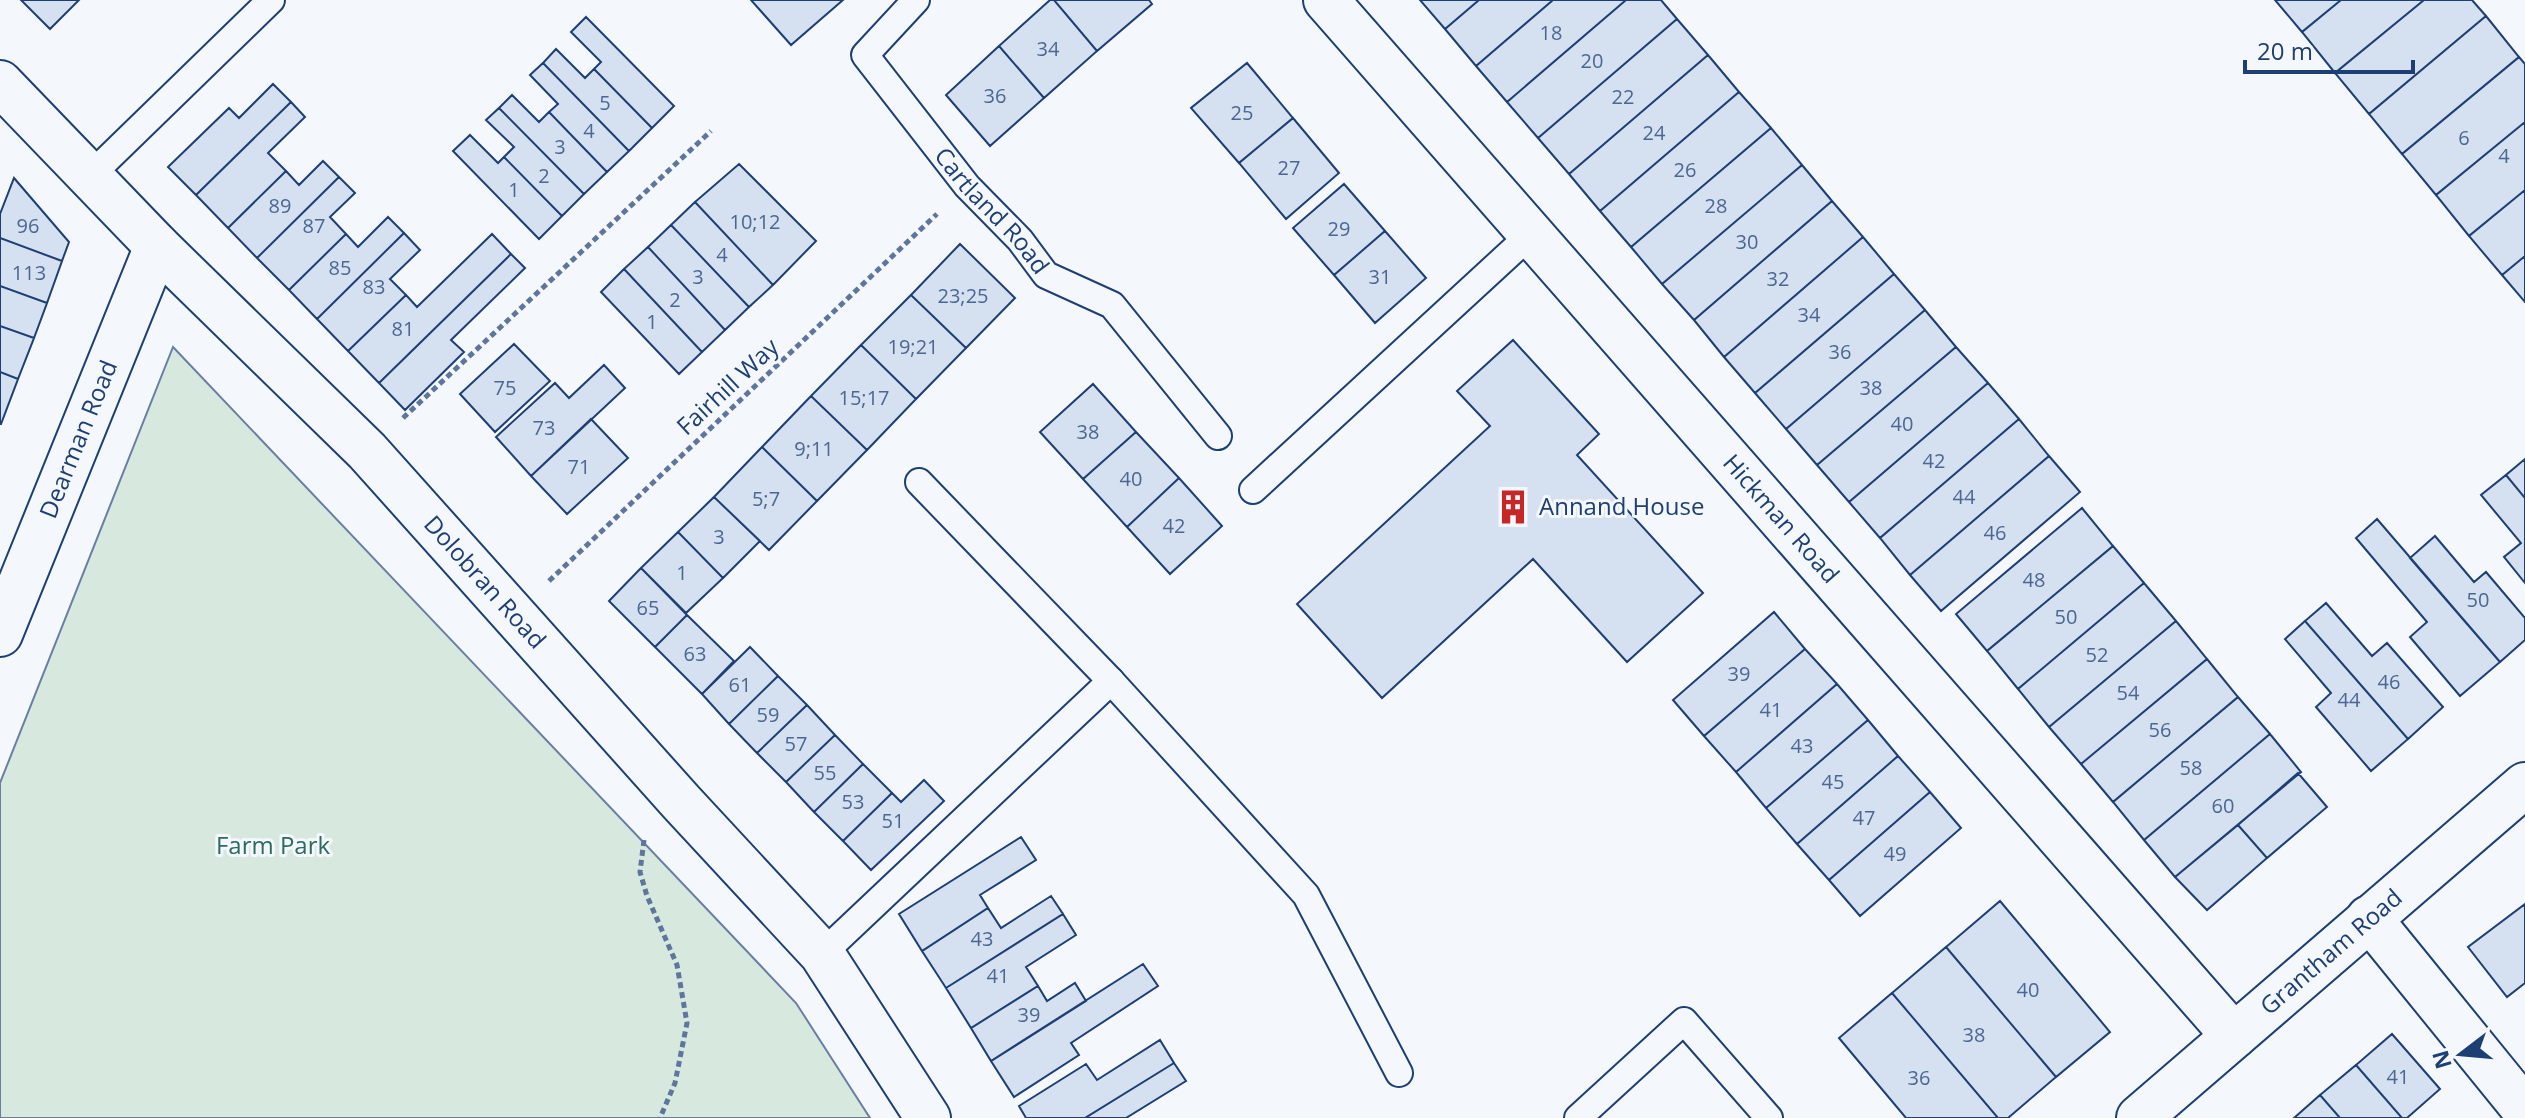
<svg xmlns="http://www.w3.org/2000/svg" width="2525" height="1118" viewBox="0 0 2525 1118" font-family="'Open Sans',sans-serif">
	<rect width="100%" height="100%" fill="#f4f7fb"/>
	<path fill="#d7e8df" stroke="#687fa3" stroke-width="2" d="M173 347 796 1003 870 1118H0V783Z"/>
	<path fill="#d5e0f0" stroke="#1d3f73" stroke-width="2" d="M21 0H79L50 29Z
		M751 0H843L791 45Z
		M1050 0H1054L1097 51 1044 98 999 46Z
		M1054 0H1149L1152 4 1097 51Z
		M1420 0H1479L1445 29Z
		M1479 0H1553L1476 66 1445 29Z
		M1553 0H1626L1507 102 1476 66Z
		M1626 0H1661L1677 19 1538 138 1507 102Z
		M2275 0H2341L2302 32Z
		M2341 0H2424L2335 73 2302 32Z
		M2424 0H2472L2486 16 2369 114 2335 73Z
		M2486 16 2519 57 2402 154 2369 114Z
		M586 17 674 106 652 128 594 69 601 62 571 32Z
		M1677 19 1708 55 1569 174 1538 138Z
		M999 46 1044 98 990 146 946 95Z
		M556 49 585 78 594 69 652 128 629 151 543 63Z
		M1708 55 1739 92 1600 211 1569 174Z
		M2519 57 2525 64V122L2436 195 2402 154Z
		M543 63 629 151 607 172 549 112 558 104 530 75Z
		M1247 63 1293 118 1239 163 1191 108Z
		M273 84 291 102 196 195 168 167 229 108 239 118Z
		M1739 92 1771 128 1631 247 1600 211Z
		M512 95 539 122 549 112 607 172 584 194 499 108Z
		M291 102 305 117 268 153 286 171 228 228 196 195Z
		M499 108 584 194 562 216 504 157 514 147 486 120Z
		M1293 118 1339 173 1286 219 1239 163Z
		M2525 122V190L2469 236 2436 195Z
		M1771 128 1802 165 1662 284 1631 247Z
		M470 135 498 163 504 157 562 216 539 239 453 151Z
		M323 161 339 177 257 258 228 228 286 171 299 185Z
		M739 164 816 241 773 285 695 202Z
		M1802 165 1832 201 1694 320 1662 284Z
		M339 177 355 193 330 217 346 234 289 290 257 258Z
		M14 178 69 242 62 261 0 238V214Z
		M1344 184 1385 231 1334 275 1293 228Z
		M2525 190V256L2502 275 2469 236Z
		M1832 201 1863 237 1724 357 1694 320Z
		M695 202 773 285 749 307 671 225Z
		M388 217 404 233 317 319 289 290 346 234 358 247Z
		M671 225 749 307 725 330 648 247Z
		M1385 231 1426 278 1375 323 1334 275Z
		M404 233 420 250 390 279 406 295 348 351 317 319Z
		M492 234 511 254 379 383 348 351 406 295 417 307Z
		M1863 237 1894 274 1755 393 1724 357Z
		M0 238 62 261 47 303 0 286Z
		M960 244 1015 298 966 348 911 295Z
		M648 247 725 330 702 352 624 269Z
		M511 254 525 268 451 340 464 352 405 410 379 383Z
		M2525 256V302L2502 275Z
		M624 269 702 352 679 374 601 292Z
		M1894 274 1925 310 1786 429 1755 393Z
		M0 286 47 303 34 338 0 326Z
		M911 295 966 348 916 399 861 345Z
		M1925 310 1956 347 1817 465 1786 429Z
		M0 326 34 338 18 379 0 372Z
		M1513 340 1599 434 1577 455 1703 593 1627 662 1533 559 1382 698 1297 604 1490 426 1457 391Z
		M514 344 550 381 495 432 460 394Z
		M861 345 916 399 867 450 811 396Z
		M1956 347 1988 383 1849 502 1817 465Z
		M604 365 625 388 531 476 496 437 555 383 569 398Z
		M0 372 18 379 1 424H0Z
		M1988 383 2019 419 1880 538 1849 502Z
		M1093 384 1136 432 1083 479 1040 432Z
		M811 396 867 450 817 501 762 447Z
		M591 419 628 458 567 514 531 476Z
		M2019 419 2049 456 1910 575 1880 538Z
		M1136 432 1179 478 1127 527 1083 479Z
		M762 447 817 501 769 550 714 497Z
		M2049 456 2080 492 1941 611 1910 575Z
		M2525 459V498L2506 475Z
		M2506 475 2525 498V583L2504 557 2521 543 2481 495Z
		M1179 478 1222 526 1170 574 1127 527Z
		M714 497 760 541 723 578 678 532Z
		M2082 508 2113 546 1987 651 1956 614Z
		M2377 519 2500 662 2460 696 2410 637 2427 622 2356 538Z
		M678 532 723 578 686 613 641 568Z
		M2435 536 2474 582 2486 572 2525 618V640L2500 662 2410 558Z
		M2113 546 2144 583 2018 689 1987 651Z
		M641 568 687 615 655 647 609 601Z
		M2144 583 2176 621 2049 727 2018 689Z
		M2326 603 2372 656 2387 643 2443 707 2408 739 2305 621Z
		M1774 612 1805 649 1704 736 1673 700Z
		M687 615 734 661 702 694 655 647Z
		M2176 621 2207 659 2081 764 2049 727Z
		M2305 621 2408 739 2371 771 2316 707 2331 693 2285 639Z
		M750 647 778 676 729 724 702 694Z
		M1805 649 1837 684 1736 772 1704 736Z
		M2207 659 2238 697 2113 802 2081 764Z
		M778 676 807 705 757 753 729 724Z
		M1837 684 1868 720 1766 808 1736 772Z
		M2238 697 2270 734 2144 840 2113 802Z
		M807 705 835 735 786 782 757 753Z
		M1868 720 1898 756 1797 844 1766 808Z
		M2270 734 2301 772 2175 877 2144 840Z
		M835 735 863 764 814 812 786 782Z
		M1898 756 1930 792 1829 880 1797 844Z
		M863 764 892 793 843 841 814 812Z
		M2298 773 2327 807 2267 858 2238 825Z
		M924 780 944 801 871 870 843 841 892 793 901 802Z
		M1930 792 1961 828 1860 916 1829 880Z
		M2238 825 2267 858 2207 910 2175 877Z
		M1021 837 1036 860 980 895 988 908 922 951 899 914Z
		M1051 896 1063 914 946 988 922 951 988 908 1001 928Z
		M2000 901 2110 1032 2056 1077 1946 947Z
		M2525 904V983L2507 997 2468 947Z
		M1063 914 1076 935 1026 967 1038 986 971 1028 946 988Z
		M1946 947 2056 1077 2008 1118H1998L1892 993Z
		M1143 964 1158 986 1071 1043 1079 1055 1014 1097 991 1061Z
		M1075 983 1086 1001 991 1061 971 1028 1038 986 1047 1001Z
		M1892 993 1998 1118H1906L1839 1038Z
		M2392 1034 2440 1089 2407 1118H2402L2356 1065Z
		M1160 1040 1174 1063 1085 1118H1026L1019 1106 1086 1064 1097 1080Z
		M1174 1063 1186 1081 1126 1118H1085Z
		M2356 1065 2402 1118H2340L2320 1095Z
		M2320 1095 2340 1118H2294Z"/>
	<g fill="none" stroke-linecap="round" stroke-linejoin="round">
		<g stroke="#1d3f73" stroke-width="30">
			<g id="lane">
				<path id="s1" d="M916 0 865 55 967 186 1020 240 1046 275 1112 305 1218 436"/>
				<path d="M90 176 271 0"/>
				<path d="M919 482 1111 681 1306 895 1399 1073"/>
				<path d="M1253 490 1531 234"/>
				<path d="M822 954 1111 681"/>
				<path d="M1578 1118 1684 1021 1769 1118"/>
			</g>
		</g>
		<g stroke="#1d3f73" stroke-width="48">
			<g id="street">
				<path id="s2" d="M1326 0 2234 1036"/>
				<path id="s3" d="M0 83 157 246 367 451 682 803 822 954 928 1118"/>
				<path id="s4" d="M0 634 157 246"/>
				<path d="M2369 918 2525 1110"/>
				<path id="s5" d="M2139 1118 2525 785"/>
			</g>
		</g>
		<path stroke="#5e769c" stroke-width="5" stroke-dasharray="6 4" stroke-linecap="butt" d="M403 418 711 131
			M549 581 937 214
			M644 840 640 872 647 896 677 965 687 1023 675 1083 660 1118"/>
		<use href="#lane" stroke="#f4f7fb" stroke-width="26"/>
		<use href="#street" stroke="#f4f7fb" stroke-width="44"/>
	</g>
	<defs>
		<g id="building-bare" transform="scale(2.76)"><path d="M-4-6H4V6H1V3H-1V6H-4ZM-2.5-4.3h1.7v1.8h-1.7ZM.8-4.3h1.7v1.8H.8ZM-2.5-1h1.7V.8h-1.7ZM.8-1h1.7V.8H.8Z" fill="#c62828" stroke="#f4f7fb" stroke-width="2.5" paint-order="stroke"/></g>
	</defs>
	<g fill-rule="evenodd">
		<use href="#building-bare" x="1513" y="507"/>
	</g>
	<g text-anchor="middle" stroke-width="6" stroke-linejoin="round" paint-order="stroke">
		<g font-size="20" fill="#4b6792">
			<text x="1551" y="40">18</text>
			<text x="1048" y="56">34</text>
			<text x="1592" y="68">20</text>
			<text x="995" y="103">36</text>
			<text x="1623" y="104">22</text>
			<text x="605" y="110">5</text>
			<text x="1242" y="120">25</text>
			<text x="589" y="138">4</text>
			<text x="1654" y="140">24</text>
			<text x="2464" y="145">6</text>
			<text x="560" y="154">3</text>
			<text x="2504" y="163">4</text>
			<text x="1289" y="175">27</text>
			<text x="1685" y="177">26</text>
			<text x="544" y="183">2</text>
			<text x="514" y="197">1</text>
			<text x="280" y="213">89</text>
			<text x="1716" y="213">28</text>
			<text x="755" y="229">10;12</text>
			<text x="28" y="233">96</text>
			<text x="314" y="233">87</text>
			<text x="1339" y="236">29</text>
			<text x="1747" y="249">30</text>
			<text x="722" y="262">4</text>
			<text x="340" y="275">85</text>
			<text x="29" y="280">113</text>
			<text x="698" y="284">3</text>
			<text x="1380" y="284">31</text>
			<text x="1778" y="286">32</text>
			<text x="374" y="294">83</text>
			<text x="963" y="303">23;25</text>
			<text x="675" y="307">2</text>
			<text x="1809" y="322">34</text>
			<text x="652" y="329">1</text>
			<text x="403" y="336">81</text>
			<text x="913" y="354">19;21</text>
			<text x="1840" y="359">36</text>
			<text x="505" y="395">75</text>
			<text x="1871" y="395">38</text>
			<text x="864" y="405">15;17</text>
			<text x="1902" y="431">40</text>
			<text x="544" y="435">73</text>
			<text x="1088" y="439">38</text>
			<text x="814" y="456">9;11</text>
			<text x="1934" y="468">42</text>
			<text x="579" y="474">71</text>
			<text x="1131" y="486">40</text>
			<text x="1964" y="504">44</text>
			<text x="766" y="506">5;7</text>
			<text x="1174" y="533">42</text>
			<text x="1995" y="540">46</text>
			<text x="719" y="544">3</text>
			<text x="682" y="580">1</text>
			<text x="2034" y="587">48</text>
			<text x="2478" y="607">50</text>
			<text x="648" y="615">65</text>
			<text x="2066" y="624">50</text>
			<text x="695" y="661">63</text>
			<text x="2097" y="662">52</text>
			<text x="1739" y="681">39</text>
			<text x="2389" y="689">46</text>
			<text x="740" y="692">61</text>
			<text x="2128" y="700">54</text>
			<text x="2349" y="707">44</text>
			<text x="1771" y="717">41</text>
			<text x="768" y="722">59</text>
			<text x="2160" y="737">56</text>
			<text x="796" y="751">57</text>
			<text x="1802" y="753">43</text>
			<text x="2191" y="775">58</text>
			<text x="825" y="780">55</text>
			<text x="1833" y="789">45</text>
			<text x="853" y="809">53</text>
			<text x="2223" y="813">60</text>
			<text x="1864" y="825">47</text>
			<text x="893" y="828">51</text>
			<text x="1895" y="861">49</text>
			<text x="982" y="946">43</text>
			<text x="998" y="983">41</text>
			<text x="2028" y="997">40</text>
			<text x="1029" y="1022">39</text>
			<text x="1974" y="1042">38</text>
			<text x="2398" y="1084">41</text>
			<text x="1919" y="1085">36</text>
		</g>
		<g font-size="24" fill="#1d3f73" stroke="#f4f7fb">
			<text dy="8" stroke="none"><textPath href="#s1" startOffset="276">Cartland Road</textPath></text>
			<text transform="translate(728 387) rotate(-43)" y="8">Fairhill Way</text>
			<text dy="8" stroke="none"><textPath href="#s4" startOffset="210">Dearman Road</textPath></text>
			<text dy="8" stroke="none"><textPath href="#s2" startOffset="690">Hickman Road</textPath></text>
			<text dy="8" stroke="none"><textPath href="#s3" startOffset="696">Dolobran Road</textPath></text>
			<text dy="8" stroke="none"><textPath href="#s5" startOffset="254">Grantham Road</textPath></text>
		</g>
		<g font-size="24" fill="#1d3f73" stroke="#f4f7fb" text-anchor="start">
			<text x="1539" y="515">Annand House</text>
		</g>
		<g font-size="24" fill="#2c6c60" stroke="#f4f7fb">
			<text x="273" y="854">Farm Park</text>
		</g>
	</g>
	<g transform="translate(2461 1054) rotate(254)" stroke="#f4f7fb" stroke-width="6" paint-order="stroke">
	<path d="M0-6L14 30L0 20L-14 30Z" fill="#1d3f73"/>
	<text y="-12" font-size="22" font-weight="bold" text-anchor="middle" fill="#1d3f73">N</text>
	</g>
	<path d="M2245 60v12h168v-12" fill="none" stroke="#1d3f73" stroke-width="4"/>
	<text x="2257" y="60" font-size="24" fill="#1d3f73" stroke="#f4f7fb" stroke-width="6" paint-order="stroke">20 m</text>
</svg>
